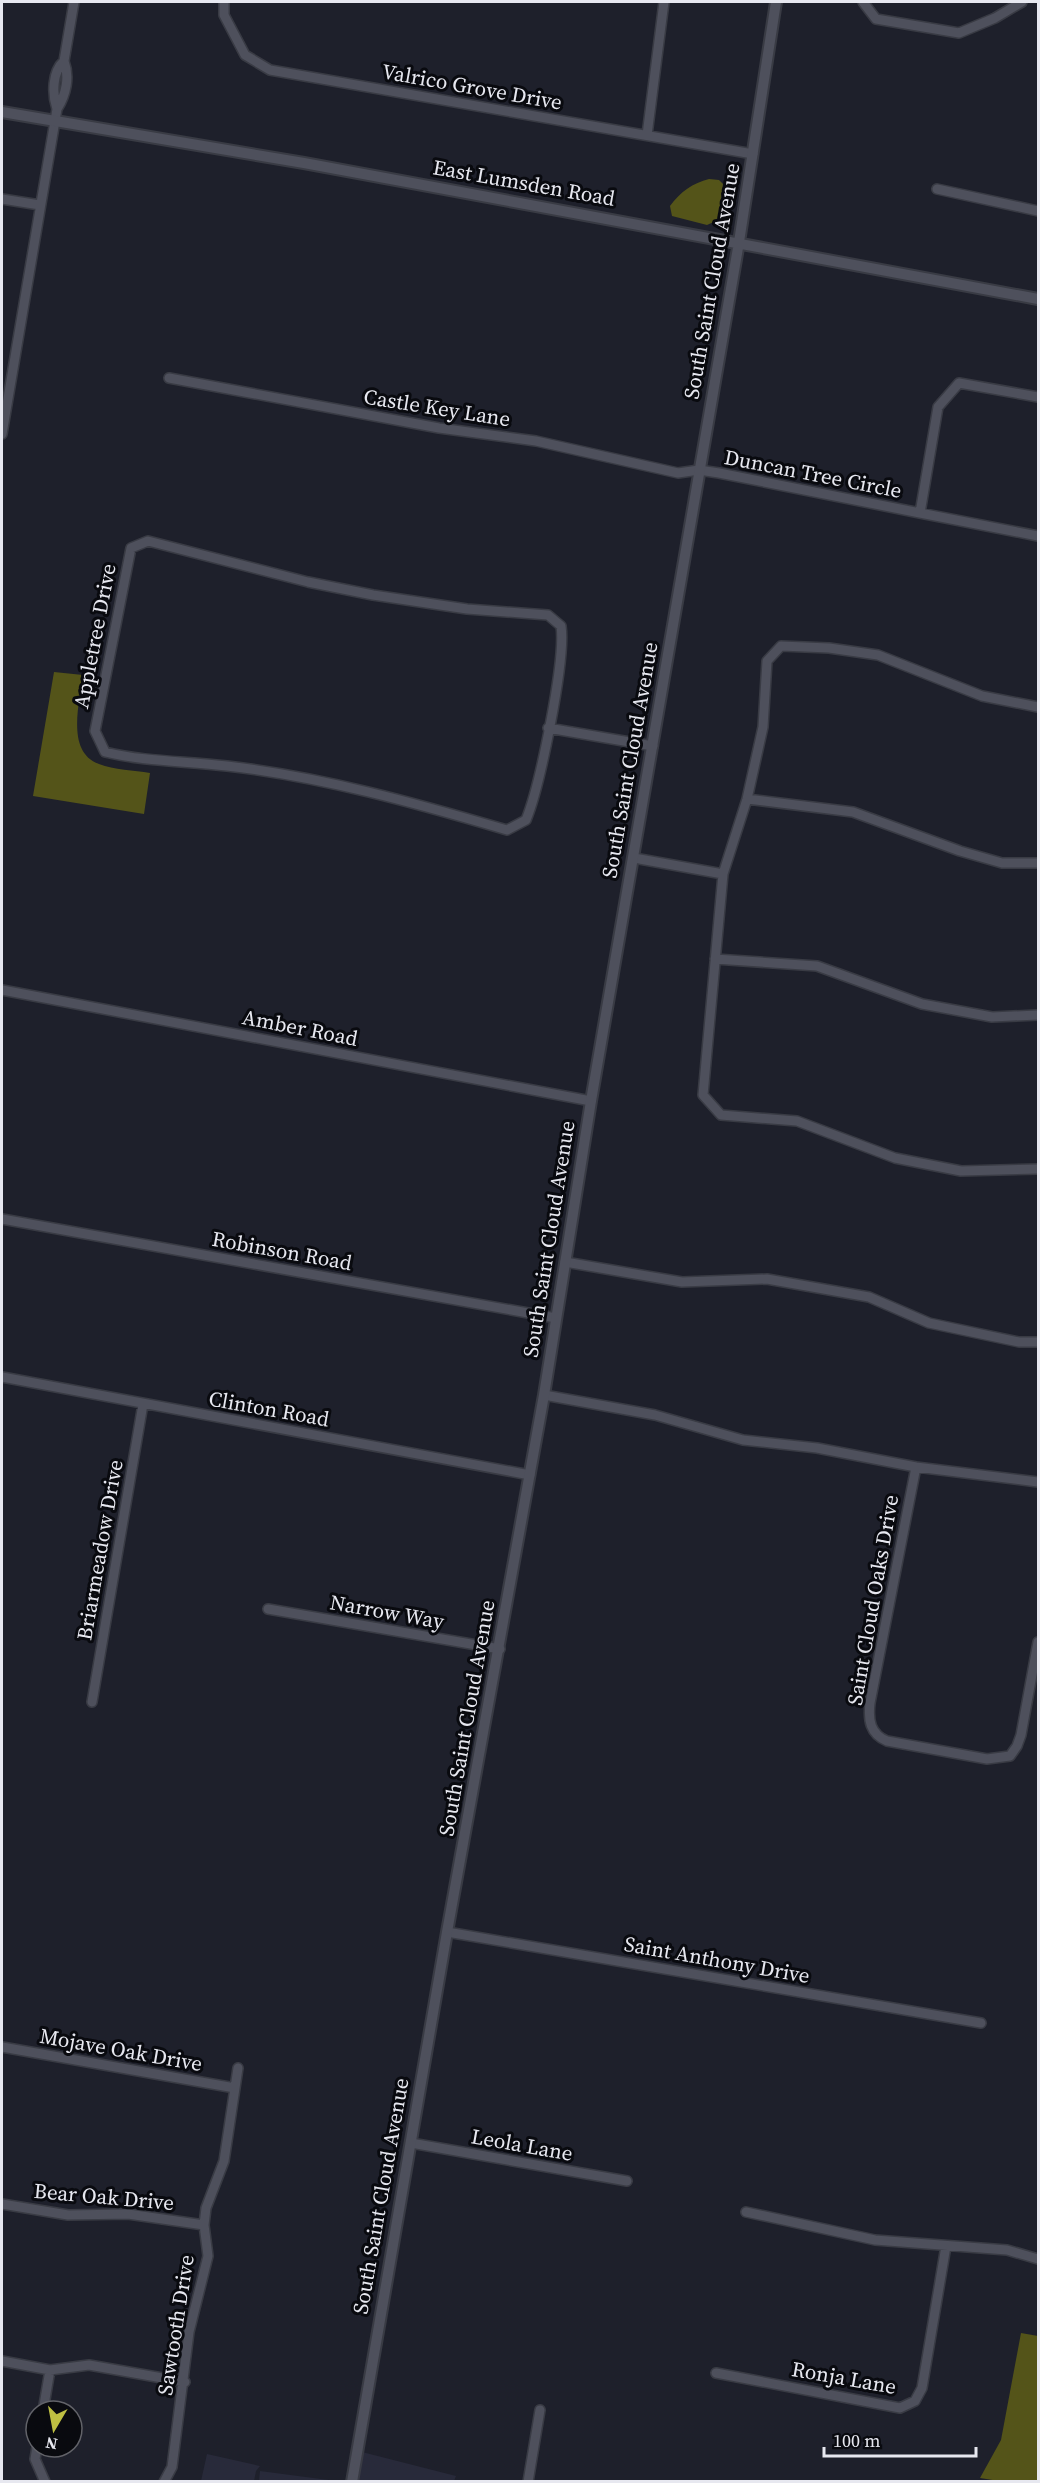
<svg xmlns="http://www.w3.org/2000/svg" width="1040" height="2483" viewBox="0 0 1040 2483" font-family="'Source Serif 4',serif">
	<rect width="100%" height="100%" fill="#1e202b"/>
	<path fill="#282a3a" d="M362 2452 456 2476 454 2481 357 2482Z
		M207 2454 260 2466 256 2471 254 2481H201Z
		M260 2471 336 2481H259Z"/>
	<path fill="#545419" d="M709 179 719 180 723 184 718 220 707 225 672 216 670 206C680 192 693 183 709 179Z
		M54 672 83 675C80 701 65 752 99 764 114 770 134 770 150 773L144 814 33 796Z
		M1021 2333 1038 2336V2481H999L980 2478 1001 2440Z"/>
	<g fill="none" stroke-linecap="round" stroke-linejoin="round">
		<g stroke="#393b44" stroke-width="12">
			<path id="minor" d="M224 2V15L245 55 270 70 753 154
				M863 2 876 19 959 33 995 18 1022 2
				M64 61 74 2
				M647 135 664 2
				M937 189 1038 211
				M2 199 40 205
				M169 378 439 428 536 441 678 473 699 470 719 473 920 513
				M1038 397 959 383 938 407 920 513 1038 536
				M2 434 57 109C66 95 70 77 64 61 52 72 52 94 57 109
				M148 541 308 582 373 595 467 609 548 615 561 626C566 659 540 786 526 820L507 830C415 803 323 777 227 766 186 761 146 762 105 752L95 731 131 548Z
				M1038 707 982 696 878 655 829 648 781 646 767 661 763 727 747 799 723 874 703 1095 721 1115 797 1121 895 1158 961 1171 1038 1169
				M548 728 653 746
				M747 799 853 812 960 851 1002 863H1038
				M634 858 723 874
				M715 959 817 966 922 1004 992 1017 1038 1015
				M2 990 591 1101
				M2 1219 556 1318
				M565 1262 682 1282 767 1279 869 1297 929 1323 1019 1342H1038
				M2 1377 530 1475
				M544 1395 655 1415 743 1440 817 1448 916 1467
				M1038 1482 916 1467 870 1703C868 1720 870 1734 887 1741L987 1759 1010 1756 1017 1746 1021 1735 1038 1642
				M268 1609 500 1649
				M92 1702 143 1404
				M447 1932 981 2023
				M2 2047 235 2088
				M411 2143 627 2181
				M2 2204 68 2215 128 2214 204 2225
				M746 2212 875 2240 1007 2250 1038 2259
				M2 2361 50 2370 89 2365 185 2382
				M716 2373 900 2408 915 2401 922 2388 946 2246
				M43 2411 50 2370
				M37 2447 35 2459 45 2482
				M164 2482 172 2467 189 2332 208 2256 204 2225 206 2208 224 2161 238 2068
				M528 2482 540 2410"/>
		</g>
		<g stroke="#393b44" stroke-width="14">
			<path id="tertiary" d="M2 112 304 163 1038 299
				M352 2482 447 1932 544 1395 591 1101 739 242 776 2"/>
		</g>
		<use href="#minor" stroke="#4e505c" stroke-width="9"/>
		<use href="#tertiary" stroke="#4e505c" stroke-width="10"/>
	</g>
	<g text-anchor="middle" stroke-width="6" stroke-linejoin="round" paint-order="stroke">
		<g font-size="21" fill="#e7e8f0" stroke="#090a0f">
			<text transform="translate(472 87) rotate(10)" y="7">Valrico Grove Drive</text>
			<text transform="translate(524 183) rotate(10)" y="7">East Lumsden Road</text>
			<text transform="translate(712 281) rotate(-80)" y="7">South Saint Cloud Avenue</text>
			<text transform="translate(437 408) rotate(9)" y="7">Castle Key Lane</text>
			<text transform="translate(813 474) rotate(11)" y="7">Duncan Tree Circle</text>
			<text transform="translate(95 636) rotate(-79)" y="7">Appletree Drive</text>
			<text transform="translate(630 760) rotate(-80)" y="7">South Saint Cloud Avenue</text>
			<text transform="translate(300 1028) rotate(11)" y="7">Amber Road</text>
			<text transform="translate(549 1239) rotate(-81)" y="7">South Saint Cloud Avenue</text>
			<text transform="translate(282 1251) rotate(10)" y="7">Robinson Road</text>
			<text transform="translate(269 1409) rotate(10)" y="7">Clinton Road</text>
			<text transform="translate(100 1550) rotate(-80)" y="7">Briarmeadow Drive</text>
			<text transform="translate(873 1600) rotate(-80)" y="7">Saint Cloud Oaks Drive</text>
			<text transform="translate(387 1612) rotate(10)" y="7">Narrow Way</text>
			<text transform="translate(467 1718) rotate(-80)" y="7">South Saint Cloud Avenue</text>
			<text transform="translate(717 1960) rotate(10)" y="7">Saint Anthony Drive</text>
			<text transform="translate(121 2050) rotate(10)" y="7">Mojave Oak Drive</text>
			<text transform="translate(522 2145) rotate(10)" y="7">Leola Lane</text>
			<text transform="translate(381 2196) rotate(-80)" y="7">South Saint Cloud Avenue</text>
			<text transform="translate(104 2197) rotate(5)" y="7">Bear Oak Drive</text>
			<text transform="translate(176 2325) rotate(-81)" y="7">Sawtooth Drive</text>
			<text transform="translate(844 2378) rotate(10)" y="7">Ronja Lane</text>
		</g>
	</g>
	<rect width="1040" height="2483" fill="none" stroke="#e7e8f0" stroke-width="6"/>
	<g transform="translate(54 2429) rotate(190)"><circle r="28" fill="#090a0f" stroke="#626369" stroke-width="1.5"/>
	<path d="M0-4.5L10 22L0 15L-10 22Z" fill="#bebf42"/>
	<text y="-9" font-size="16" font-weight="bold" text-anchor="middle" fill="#e7e8f0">N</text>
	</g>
	<path d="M824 2447v9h152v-9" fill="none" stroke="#e7e8f0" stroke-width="3"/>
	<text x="833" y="2447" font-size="18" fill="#e7e8f0" stroke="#090a0f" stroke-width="4.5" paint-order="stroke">100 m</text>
</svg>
